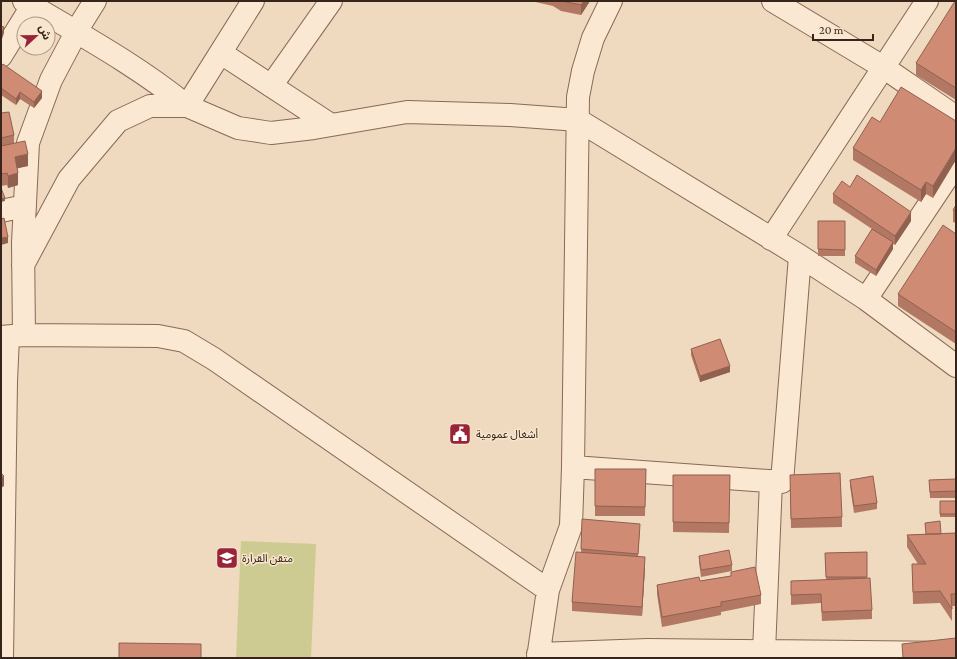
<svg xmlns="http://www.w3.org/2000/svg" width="957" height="659" viewBox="0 0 957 659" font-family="'Crimson Pro','Noto Sans Arabic',serif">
	<rect width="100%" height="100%" fill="#efd9bf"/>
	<path fill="#cecb92" d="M241 541 316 544 311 658H236Z"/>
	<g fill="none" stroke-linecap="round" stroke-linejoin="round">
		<g stroke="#896957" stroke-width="24">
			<path id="minor" d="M24 1C79 34 137 65 187 106L253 1
				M773 1 883 67 956 117
				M221 53 331 125
				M1 56 32 6
				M271 86 331 1
				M1 211 25 206
				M771 239 927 1
				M23 265 69 179 118 121 150 106H187L238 128 271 133 314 128 407 112 510 115 578 120 800 256 866 299 956 366
				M866 299 956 164
				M24 335 23 243 28 143 51 80 80 25 95 1
				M1 337 24 335 158 336 184 341 214 359 548 590
				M573 467 782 482 800 256
				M764 652 771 481
				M538 654 648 650 956 653
				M2 658 6 381 8 337
				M538 658 548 590 571 526 573 467 578 97 583 71 593 38 611 1"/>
		</g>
		<use href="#minor" stroke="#fae8d2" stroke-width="22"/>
	</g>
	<path fill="#b27863" d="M531 1H590L581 15 561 11 553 6Z
		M956 1V100L916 75V63Z
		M1 67 42 98 34 108 20 99 16 105 1 95Z
		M1 113 14 135V143L28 166 17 168 18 185 8 188 7 185 1 186Z
		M956 121 933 198 926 194 921 202 853 160V148L880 122Z
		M850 187 911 221 895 245 893 244V249L876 276 855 263V256L872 229 833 203V194Z
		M956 205V223L953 222V210Z
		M818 221H845V256H818Z
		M956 234V344L898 306V294Z
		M691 349 730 372 700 382 691 355Z
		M595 469H646L645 516H595Z
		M673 475H730L729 533 673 532Z
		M956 479V498H930L929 480Z
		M850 480 877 503V509L854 513 850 486Z
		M790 484 842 517V527L791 528Z
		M940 501H956V517H940Z
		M582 519 640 530 638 557 645 567 642 616 572 611V602L581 553Z
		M925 523 941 534 956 533V606H952V621L940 603 913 604 912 564H918L907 547V535L926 534Z
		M867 552V578L872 610V619L822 621 821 603 791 605V581L826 580 825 553Z
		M699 556 732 565V571L701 577 699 562Z
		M731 572 761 595V604L721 612V615L662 627 657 594V585L700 581 731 576Z"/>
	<path fill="#916150" d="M584 1H590L581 15V5Z
		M4 27V33L1 42V36Z
		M42 91V98L34 108V102Z
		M20 92V99L16 105V99Z
		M956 148V160L933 198V186Z
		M28 154V166L15 169V157Z
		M18 173V185L8 188V176Z
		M926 182V194L921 202V190Z
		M5 198V201L1 202V199Z
		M911 212V221L895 245V236Z
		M8 237V243L1 245V238Z
		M893 242V249L876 276V270Z
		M730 366V372L700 382V376Z
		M4 476V486L1 488V478Z
		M645 557V567L642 616V607Z"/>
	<path fill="#cf8b73" stroke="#916150" d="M561 1H584L581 5Z
		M955 1H956V88L916 63Z
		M1 26 4 27 1 36Z
		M3 64 42 91 34 102 20 92 16 99 1 88V67Z
		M901 87 956 121V148L933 186 926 182 921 190 853 148 872 117 880 122Z
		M9 112 14 135 1 138V113Z
		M25 141 28 154 15 157 18 173 8 176 7 173 1 174V146Z
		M857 175 911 212 895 236 833 194 842 181 850 187Z
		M1 188 5 198 1 199Z
		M956 205V211L953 210Z
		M4 218 8 237 1 238V219Z
		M818 221H845V250L818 249Z
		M943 225 956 234V332L898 294Z
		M872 229 893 242 876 270 855 256Z
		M720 339 730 366 700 376 691 349Z
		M595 469H646L645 507 595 506Z
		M1 473 4 476 1 478Z
		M840 473 842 517 791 519 790 475Z
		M673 475H730L729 523 673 522Z
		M873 476 877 503 854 506 850 480Z
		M956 479V491L930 492 929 480Z
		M940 501H956V514H940Z
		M582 519 640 524 638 554 581 549Z
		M940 521 941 534H926L925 523Z
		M956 533V594H951L952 609 940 591 913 592 912 564H926L907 535Z
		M729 550 732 565 701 570 699 556Z
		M576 552 645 557 642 607 572 602Z
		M867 552V577H826L825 553Z
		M755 567 761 595 721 602V606L662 617 657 585 699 577 700 581 731 576V572Z
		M870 578 872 610 822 612 821 594 791 595V581Z
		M956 638V658H903L902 644Z
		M119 643 201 644V658H119Z"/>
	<defs>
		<g id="civic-square" transform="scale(1.15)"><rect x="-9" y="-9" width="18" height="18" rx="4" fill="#9a2437" stroke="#f7e5ce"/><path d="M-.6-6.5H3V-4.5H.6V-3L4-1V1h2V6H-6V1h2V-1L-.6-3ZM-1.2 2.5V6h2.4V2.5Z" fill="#fff"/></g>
		<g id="school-square" transform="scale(1.15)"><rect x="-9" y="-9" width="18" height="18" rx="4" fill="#9a2437" stroke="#f7e5ce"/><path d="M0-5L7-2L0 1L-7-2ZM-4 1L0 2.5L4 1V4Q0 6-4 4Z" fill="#fff"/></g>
	</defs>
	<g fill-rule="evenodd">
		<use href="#civic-square" x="460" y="434"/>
		<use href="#school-square" x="227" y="558"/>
	</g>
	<g text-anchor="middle" stroke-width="3" stroke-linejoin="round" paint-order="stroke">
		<g font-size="11" fill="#37251c" stroke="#f7e5ce" text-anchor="start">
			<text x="476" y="438">أشغال عمومية</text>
			<text x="242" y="562">متقن القرارة</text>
		</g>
	</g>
	<rect width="957" height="659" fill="none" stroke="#37251c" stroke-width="4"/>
	<g transform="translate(36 36) rotate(68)"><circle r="19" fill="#f7e5ce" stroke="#aa9887"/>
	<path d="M0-3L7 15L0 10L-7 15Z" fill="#9a2437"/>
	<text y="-6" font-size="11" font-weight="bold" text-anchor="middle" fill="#37251c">ش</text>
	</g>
	<path d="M813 34v6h60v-6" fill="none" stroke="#37251c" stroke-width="2"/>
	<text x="819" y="34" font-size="12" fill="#37251c" stroke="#f7e5ce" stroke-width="3" paint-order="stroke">20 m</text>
</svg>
